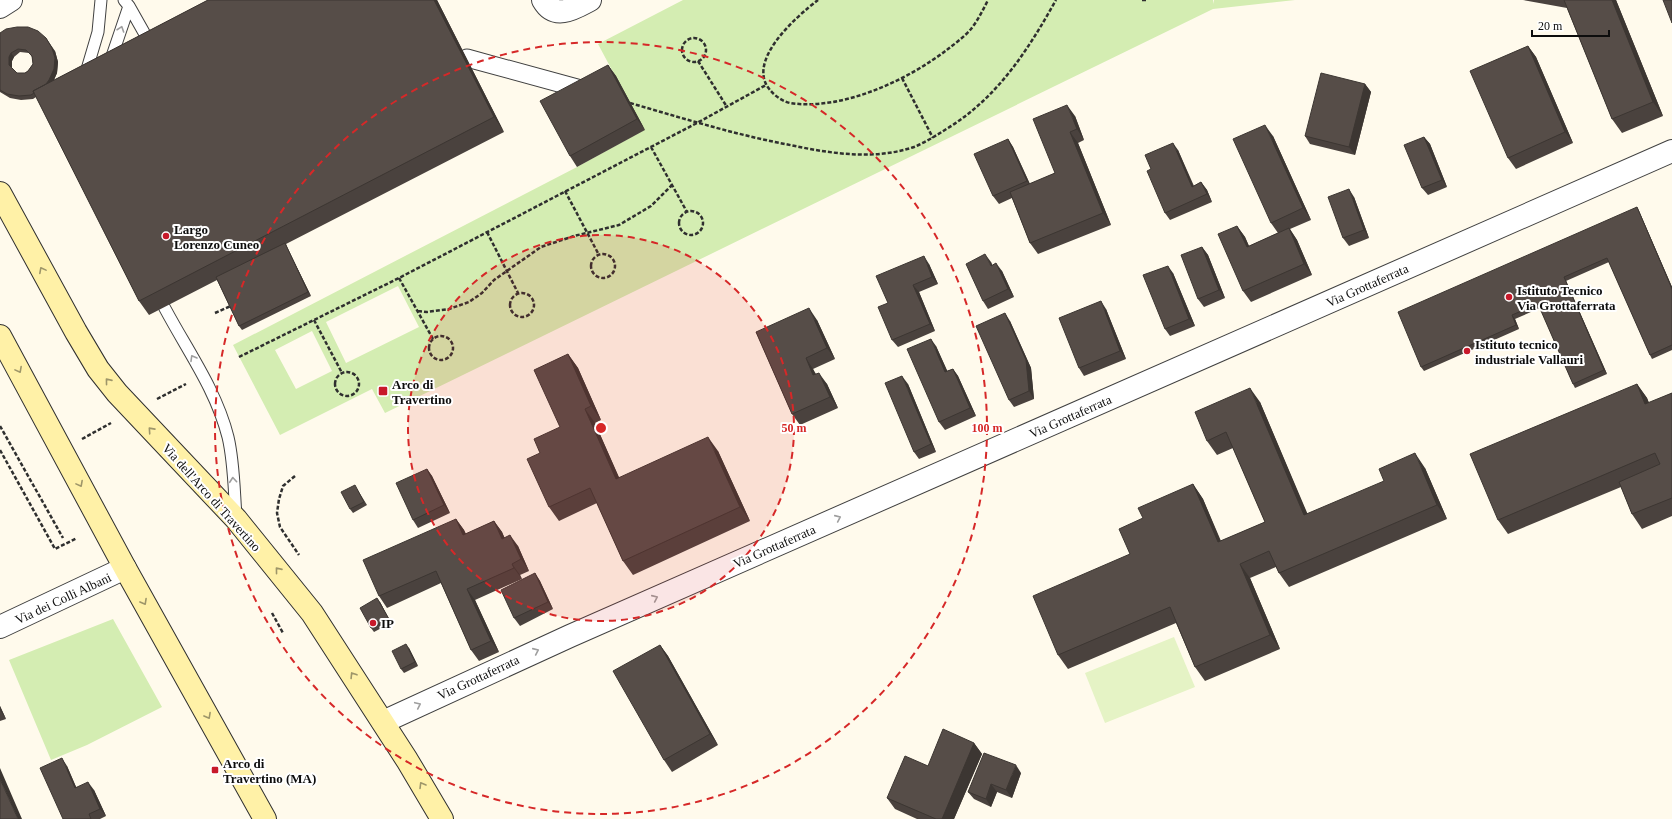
<svg xmlns="http://www.w3.org/2000/svg" width="1672" height="819" viewBox="0 0 1672 819" font-family="'Times New Roman',serif">
	<rect width="100%" height="100%" fill="#fffaec"/>
	<path fill="#d4edb2" fill-rule="evenodd" d="M683 0H1213L1214 4V0H1295L1213 9 385 413 372 389 280 435 233 345 577 167 644 130 598 44ZM398 286 419 327 346 363 326 322ZM312 331 332 371 296 389 275 350Z
		M113 619 162 707 87 745 51 760 9 660Z"/>
	<path fill="#e5f3c5" d="M1174 637 1195 687 1105 723 1085 673Z"/>
	<g fill="none" stroke-linecap="round" stroke-linejoin="round">
		<g stroke="#404040" stroke-width="13">
			<path id="service" d="M124 0 129 6 151 45
				M110 62 129 6
				M85 76 98 32 101 0
				M158 295C181 342 215 385 228 437 234 462 234 490 236 516"/>
		</g>
		<g stroke="#404040" stroke-width="19">
			<path id="pedestrian" d="M467 58 588 91"/>
		</g>
		<g stroke="#404040" stroke-width="24">
			<path id="minor" d="M543 0C555 21 575 8 590 0
				M0 7 11 0
				M0 627 125 568
				M383 722 570 636 1672 151"/>
		</g>
		<g stroke="#2f2f2f" stroke-width="24">
			<path id="secondary" d="M0 193 76 332 98 369 117 393 167 446 236 519 312 613 407 760 442 819
				M0 336 125 568 265 819"/>
		</g>
		<path stroke="#2f2f2f" stroke-width="2.5" stroke-dasharray="4 2" stroke-linecap="butt" d="M818 0C797 16 745 61 770 90 775 96 782 101 790 103 842 111 908 80 948 49 956 43 965 36 971 29 978 20 983 10 988 0
			M1142 0H1148
			M682 50a12 12 0 1 1 24 0a12 12 0 1 1-24 0Z
			M698 61 727 107
			M902 78 933 138
			M630 103C682 118 733 134 785 144 828 153 872 161 914 147 926 142 937 135 948 128 998 97 1028 50 1056 0
			M651 147 687 212
			M565 191 599 255
			M679 223a12 12 0 1 1 24 0a12 12 0 1 1-24 0Z
			M487 232 518 293
			M591 266a12 12 0 1 1 24 0a12 12 0 1 1-24 0Z
			M399 278 433 339
			M510 305a12 12 0 1 1 24 0a12 12 0 1 1-24 0Z
			M418 311 427 312 449 309 469 302 482 293 494 280 541 247 574 236 619 225 651 206 672 185
			M215 313 233 305
			M314 320 342 373
			M429 348a12 12 0 1 1 24 0a12 12 0 1 1-24 0Z
			M239 357 399 278 697 123 766 85
			M335 384a12 12 0 1 1 24 0a12 12 0 1 1-24 0Z
			M157 399 186 384
			M0 426 63 538
			M82 439 111 423
			M0 450 55 549 77 538
			M295 476 283 486 279 499 277 513 280 527 299 555
			M272 613 283 633"/>
		<use href="#service" stroke="#fff" stroke-width="11"/>
		<use href="#pedestrian" stroke="#fff" stroke-width="17"/>
		<use href="#minor" stroke="#fff" stroke-width="22"/>
		<use href="#secondary" stroke="#fff1a7" stroke-width="22"/>
	</g>
	<path fill="#4a423e" fill-rule="evenodd" d="M208 0H437L504 132 286 244 287 247 311 296 242 330 239 326 217 280 149 315 139 301 36 97 33 99 21 100 10 98 0 92V33L55 51 58 62 57 73 54 80ZM20 52 29 53 32 57 33 64 28 71 25 73H17L12 68V61L14 57Z
		M1523 0H1616L1663 116 1622 133 1612 119 1567 8Z
		M1528 46 1536 57 1573 143 1516 169 1508 158Z
		M608 65 616 76 645 130 577 167 570 156Z
		M1365 84 1371 92 1355 155 1310 144 1305 136Z
		M1075 116 1084 140 1078 143 1111 225 1038 254 1030 243 1012 198 999 204 993 196 1008 139 1013 147 1030 184 1055 173Z
		M1273 136 1311 220 1290 229 1297 240 1312 275 1251 302 1243 291 1237 226 1245 237 1249 246 1278 233 1271 223Z
		M1424 137 1430 144 1447 187 1428 195 1422 188Z
		M1178 150 1194 186 1201 182 1207 190 1212 202 1170 220 1165 213 1151 169Z
		M1354 197 1369 238 1349 246 1343 238Z
		M1637 207 1639 211 1672 287V350L1652 359 1650 355 1609 262 1566 281 1607 374 1575 388 1573 384 1540 308 1515 319 1519 329 1424 371 1421 367Z
		M1202 247 1208 255 1225 298 1204 307 1198 299Z
		M991 262 992 265 1002 271 1014 297 988 309 983 301Z
		M929 264 938 284 919 292 935 331 898 347 892 340 888 303Z
		M1173 273 1195 326 1170 336 1165 329Z
		M1106 309 1126 359 1084 376 1079 368Z
		M817 320 835 359 813 369 816 374 827 384 838 408 800 425 792 414 756 332Z
		M1010 321 1031 368 1034 399 1014 407 1009 400Z
		M936 346 947 371 953 369 958 376 976 416 945 430 939 422Z
		M568 354 578 368 601 420 595 423 619 478 718 451 750 521 633 575 623 561 597 503 559 521 549 507 560 427Z
		M908 384 936 452 919 459 914 452Z
		M1637 384 1647 398 1649 403 1672 393V516L1642 529 1632 514 1621 487 1508 534 1498 520Z
		M1260 402 1307 514 1425 468 1447 519 1289 587 1279 573 1276 567 1250 578 1280 649 1205 681 1195 667 1176 623 1068 669 1058 655 1130 554 1143 518 1193 484 1203 499 1221 541 1265 522 1233 448 1217 455 1207 441Z
		M427 469 432 476 450 513 418 528 413 520Z
		M357 489 367 505 353 513 350 509Z
		M456 519 464 530 466 534 494 521 502 532 504 537 518 546 529 571 520 575 522 579 475 600 499 652 479 661 471 650 441 583 387 608 379 596Z
		M535 573 540 581 553 609 520 626 514 618Z
		M380 602 391 623 374 632 371 628Z
		M660 645 668 656 718 745 672 772 664 760Z
		M409 648 418 666 404 673 401 669Z
		M0 706 6 719 0 721Z
		M974 743 982 754 954 819H917L895 809 887 798 928 766Z
		M67 766 76 787 94 790 106 816 100 819H63Z
		M1021 773 1012 798 997 792 991 807 974 799 968 792Z"/>
	<path fill="#3c3632" d="M434 0H437L504 132 494 117Z
		M1612 0H1616L1663 116 1653 102Z
		M46 38 55 51 58 62 57 73 52 84 41 89Z
		M1528 46 1536 57 1573 143 1565 132Z
		M11 53 14 57 12 61V69L9 65V57Z
		M608 65 616 76 645 130 637 119Z
		M1365 84 1371 92 1355 155 1349 147Z
		M1067 105 1075 116 1084 140 1077 129Z
		M1265 125 1273 136 1311 220 1303 208Z
		M1070 132 1078 143 1111 225 1103 213Z
		M1424 137 1430 144 1447 187 1442 180Z
		M1008 139 1013 147 1032 189 1027 181Z
		M1173 143 1178 150 1197 195 1192 187Z
		M1201 182 1207 190 1212 202 1207 194Z
		M1349 189 1354 197 1369 238 1364 230Z
		M1637 207 1639 211 1672 287V289Z
		M1237 226 1245 237 1254 258 1247 247Z
		M1289 228 1297 240 1312 275 1304 264Z
		M285 243 287 247 311 296 308 292Z
		M1202 247 1208 255 1225 298 1219 290Z
		M985 254 991 262 996 274 991 266Z
		M924 256 929 264 938 284 932 277Z
		M996 263 1002 271 1014 297 1008 289Z
		M1168 266 1173 273 1195 326 1189 319Z
		M1564 277 1566 281 1607 374 1604 370Z
		M913 285 919 292 935 331 930 324Z
		M1101 301 1106 309 1126 359 1120 351Z
		M809 308 817 320 835 359 827 348Z
		M1005 313 1010 321 1031 368 1034 399 1029 391Z
		M1512 315 1515 319 1519 329 1516 325Z
		M931 339 936 346 951 379 945 372Z
		M568 354 578 368 601 420 591 406Z
		M806 358 813 369 821 387 813 375Z
		M953 369 958 376 976 416 970 408Z
		M819 373 827 384 838 408 830 397Z
		M902 376 908 384 936 452 931 444Z
		M1637 384 1647 398 1655 418 1645 404Z
		M1250 388 1260 402 1314 529 1304 515Z
		M585 409 595 423 626 493 616 479Z
		M708 437 718 451 750 521 740 507Z
		M1415 453 1425 468 1447 519 1437 505Z
		M427 469 432 476 450 513 444 505Z
		M1193 484 1203 499 1227 557 1218 542Z
		M456 519 464 530 471 546 463 535Z
		M494 521 502 532 510 550 502 539Z
		M510 535 518 546 529 571 521 559Z
		M512 564 520 575 522 579 514 568Z
		M1240 564 1250 578 1280 649 1270 635Z
		M535 573 540 581 553 609 548 602Z
		M467 589 475 600 499 652 491 641Z
		M377 598 380 602 391 623 389 619Z
		M406 644 409 648 418 666 415 662Z
		M660 645 668 656 718 745 710 734Z
		M0 706 6 719 0 710Z
		M974 743 982 754 954 819H942Z
		M62 758 67 766 80 796 75 788Z
		M1016 765 1021 773 1012 798 1006 790Z
		M0 768 22 819H18L0 779Z
		M88 782 94 790 106 816 100 809Z
		M991 784 997 792 991 807 986 799Z"/>
	<path fill="#564d48" stroke="#3c3632" fill-rule="evenodd" d="M208 0H434L494 117 139 301 33 91Z
		M1564 0H1612L1653 102 1612 119Z
		M1663 0H1672V23Z
		M17 27H28L38 31 46 38 52 48 55 58 54 69 49 80 46 84 33 91 34 93 31 95 19 96 7 94 0 90V33L6 29ZM18 49 26 50 32 56 33 64 28 71 25 73H17L9 65V57L11 53Z
		M1528 46 1565 132 1508 158 1470 71Z
		M608 65 637 119 570 156 540 101Z
		M1321 73 1365 84 1349 147 1305 136Z
		M1067 105 1077 129 1070 132 1103 213 1030 243 1010 192 1055 173 1033 119Z
		M1265 125 1303 208 1271 223 1233 139Z
		M1424 137 1442 180 1422 188 1404 145Z
		M1008 139 1027 181 993 196 974 154Z
		M1173 143 1192 187 1201 182 1207 194 1165 213 1147 171 1151 169 1145 155Z
		M1349 189 1364 230 1343 238 1328 197Z
		M1637 207 1672 289V345L1650 355 1607 258 1564 277 1604 370 1573 384 1538 304 1512 315 1516 325 1421 367 1398 312Z
		M1237 226 1247 247 1289 228 1304 264 1243 291 1218 234Z
		M285 243 308 292 239 326 216 277Z
		M1202 247 1219 290 1198 299 1181 255Z
		M985 254 991 266 996 263 1008 289 983 301 966 264Z
		M924 256 932 277 913 285 930 324 892 340 878 307 888 303 876 276Z
		M1168 266 1189 319 1165 329 1143 275Z
		M1101 301 1120 351 1079 368 1059 318Z
		M809 308 827 348 806 358 813 375 819 373 830 397 792 414 756 332Z
		M1005 313 1026 360 1029 391 1009 400 976 326Z
		M931 339 945 372 953 369 970 408 939 422 907 349Z
		M568 354 591 406 585 409 616 479 708 437 740 507 623 561 590 488 549 507 527 459 540 453 534 439 560 427 534 370Z
		M902 376 931 444 914 452 885 383Z
		M1637 384 1645 404 1672 393V498L1632 514 1619 482 1660 464 1655 453 1498 520 1470 454Z
		M1250 388 1304 515 1384 481 1379 469 1415 453 1437 505 1279 573 1269 551 1240 564 1270 635 1195 667 1170 607 1058 655 1033 596 1130 554 1119 529 1143 518 1138 508 1193 484 1218 542 1265 522 1226 432 1207 441 1195 412Z
		M427 469 444 505 413 520 396 483Z
		M355 485 364 502 350 509 341 492Z
		M456 519 463 535 494 521 502 539 510 535 521 559 512 564 514 568 467 589 491 641 471 650 436 571 379 596 363 560Z
		M535 573 548 602 514 618 501 590Z
		M377 598 389 619 371 628 360 608Z
		M406 644 415 662 401 669 392 651Z
		M660 645 710 734 664 760 613 671Z
		M943 729 974 743 942 819H936L887 798 905 756 928 766Z
		M984 753 1016 765 1006 790 991 784 986 799 968 792Z
		M62 758 75 788 88 782 100 809 89 814 91 819H63L40 768Z
		M0 779 18 819H0Z"/>
	<defs><path id="oneway-chevron" d="M-2-3.5L2.5 0L-2 3.5" fill="none" stroke-width="1.6" stroke-linecap="round" stroke-linejoin="round"/></defs>
	<g stroke="#9e9e9e">
		<use href="#oneway-chevron" transform="translate(121 29) rotate(-71)"/>
		<use href="#oneway-chevron" transform="translate(193 358) rotate(-120)"/>
		<use href="#oneway-chevron" transform="translate(233 480) rotate(-95)"/>
		<use href="#oneway-chevron" transform="translate(838 518) rotate(-24)"/>
		<use href="#oneway-chevron" transform="translate(655 598) rotate(-24)"/>
		<use href="#oneway-chevron" transform="translate(536 651) rotate(-24)"/>
		<use href="#oneway-chevron" transform="translate(418 705) rotate(-25)"/>
	</g>
	<g stroke="#9e9669">
		<use href="#oneway-chevron" transform="translate(42 270) rotate(-118)"/>
		<use href="#oneway-chevron" transform="translate(19 370) rotate(62)"/>
		<use href="#oneway-chevron" transform="translate(108 381) rotate(-129)"/>
		<use href="#oneway-chevron" transform="translate(151 430) rotate(-132)"/>
		<use href="#oneway-chevron" transform="translate(80 484) rotate(62)"/>
		<use href="#oneway-chevron" transform="translate(278 570) rotate(-129)"/>
		<use href="#oneway-chevron" transform="translate(144 602) rotate(61)"/>
		<use href="#oneway-chevron" transform="translate(353 675) rotate(-122)"/>
		<use href="#oneway-chevron" transform="translate(208 716) rotate(61)"/>
		<use href="#oneway-chevron" transform="translate(422 785) rotate(-121)"/>
	</g>
	<circle cx="601" cy="428" r="193" fill="#d62828" fill-opacity=".12"/>
	<g fill="none" stroke="#d62828" stroke-width="2" stroke-dasharray="7 5">
		<circle cx="601" cy="428" r="193"/>
		<circle cx="601" cy="428" r="386"/>
	</g>
	<g fill="#c8192a" stroke="#fff" stroke-width="1.5">
		<circle cx="166" cy="236" r="4"/>
		<circle cx="1509" cy="297" r="4"/>
		<circle cx="1467" cy="351" r="4"/>
		<rect x="378" y="386" width="10" height="10" rx="2"/>
		<circle cx="373" cy="623" r="4"/>
		<rect x="211" y="766" width="8" height="8" rx="2"/>
	</g>
	<g text-anchor="middle" stroke-width="4" stroke-linejoin="round" paint-order="stroke">
		<g font-size="13" font-weight="bold" fill="#0d0d0d" stroke="#fff" text-anchor="start">
			<text x="174" y="234">Largo<tspan x="174" dy="15">Lorenzo Cuneo</tspan></text>
			<text x="1517" y="295">Istituto Tecnico<tspan x="1517" dy="15">Via Grottaferrata</tspan></text>
			<text x="1475" y="349">Istituto tecnico<tspan x="1475" dy="15">industriale Vallauri</tspan></text>
			<text x="392" y="389">Arco di<tspan x="392" dy="15">Travertino</tspan></text>
			<text x="381" y="628">IP</text>
			<text x="223" y="768">Arco di<tspan x="223" dy="15">Travertino (MA)</tspan></text>
		</g>
		<g font-size="13" fill="#0d0d0d" stroke="#fff">
			<text transform="translate(1367 285) rotate(-24)" y="5">Via Grottaferrata</text>
			<text transform="translate(1070 416) rotate(-24)" y="5">Via Grottaferrata</text>
			<text transform="translate(212 497) rotate(48)" y="5">Via dell'Arco di Travertino</text>
			<text transform="translate(774 546) rotate(-24)" y="5">Via Grottaferrata</text>
			<text transform="translate(63 598) rotate(-25)" y="5">Via dei Colli Albani</text>
			<text transform="translate(478 677) rotate(-25)" y="5">Via Grottaferrata</text>
		</g>
	</g>
	<circle cx="601" cy="428" r="6" fill="#d62828" stroke="#fff" stroke-width="2"/>
	<g font-size="12" text-anchor="middle" font-weight="bold" fill="#d62828" stroke="#fff" stroke-width="4" stroke-linejoin="round" paint-order="stroke">
		<text x="794" y="432">50 m</text>
		<text x="987" y="432">100 m</text>
	</g>
	<path d="M1532 30v6h77v-6" fill="none" stroke="#0d0d0d" stroke-width="2"/>
	<text x="1538" y="30" font-size="12" fill="#0d0d0d" stroke="#ffffff" stroke-width="3" paint-order="stroke">20 m</text>
</svg>
